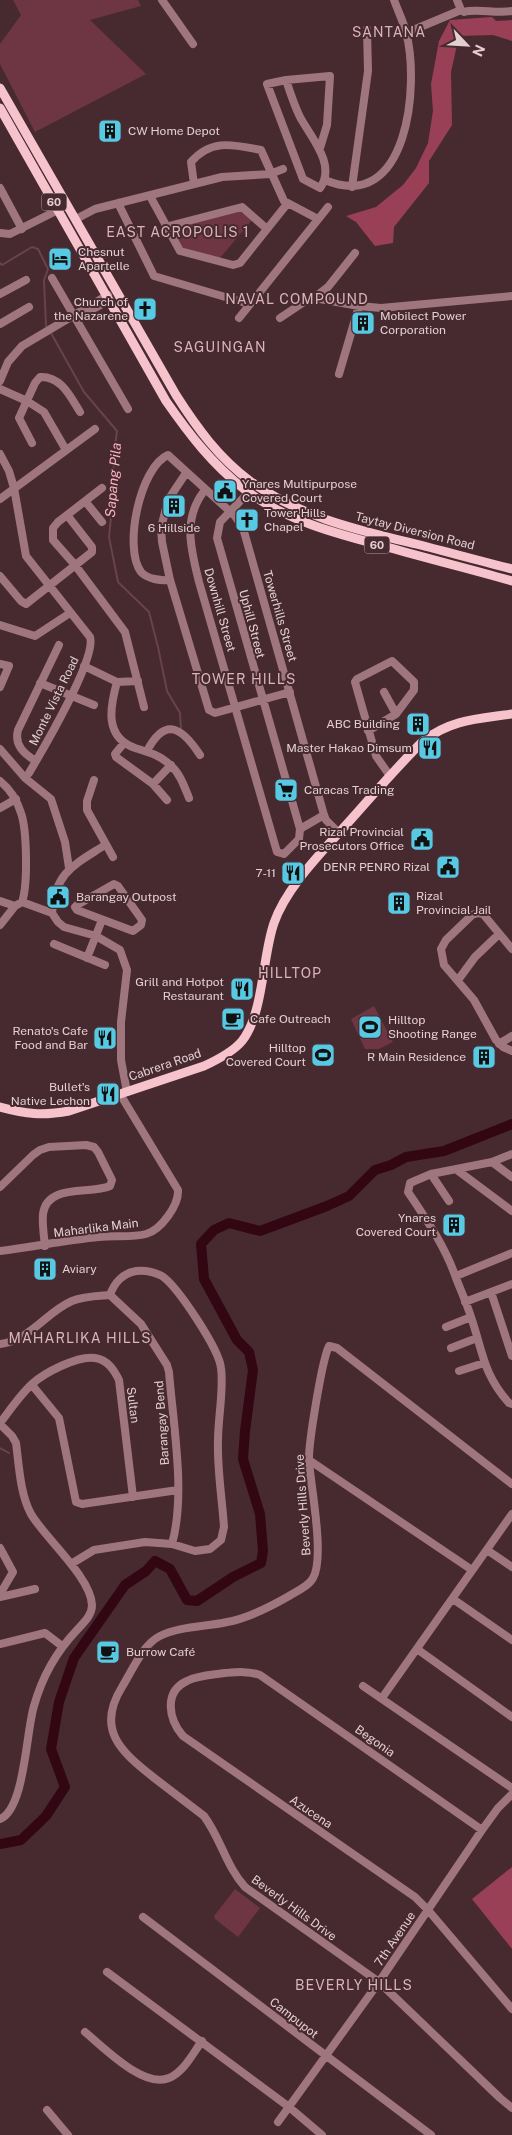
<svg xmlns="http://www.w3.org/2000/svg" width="512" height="2135" viewBox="0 0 512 2135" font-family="'Public Sans',sans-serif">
	<rect width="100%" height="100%" fill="#472a30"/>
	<path fill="#6e3543" d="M13 0H138L141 6 90 20 146 74 35 132 0 64V44L21 15Z
		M240 209 253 219 220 258 179 247 170 227Z
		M374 1006 393 1042 379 1049H365L351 1019Z
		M235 1889 260 1908 238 1937 215 1919 214 1916Z"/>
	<path fill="#994057" d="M492 17 496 21 512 20V41L493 35 459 36 451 72 452 125 429 161V183L394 227 393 243 375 246 356 222 346 216 376 207 403 185 416 168 428 143 433 111 431 84 439 41 450 20Z
		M512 1867V1949L472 1899Z"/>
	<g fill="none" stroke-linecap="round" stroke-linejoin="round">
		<path stroke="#68424d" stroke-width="2" d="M0 263 2 265 32 247 38 249 48 269 44 280 46 326 48 329
			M51 333 84 392 117 431 114 454 112 507 109 537 118 582 149 612 158 647 167 691 180 713 181 729
			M0 1448 9 1453"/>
		<path stroke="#330614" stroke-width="10" d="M0 1844 21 1840 46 1816 65 1787 51 1749 59 1702 74 1658 125 1585 146 1571 155 1561 170 1569 187 1600 197 1601 233 1577 261 1563 263 1551 260 1514 243 1459 245 1431 253 1370 249 1352 237 1340 204 1279 201 1244 214 1230 229 1223 260 1231 327 1206 349 1196 375 1170 391 1165 406 1157 444 1151 512 1124"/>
		<path stroke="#a0767e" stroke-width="8" d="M162 0 193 44
			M457 0 461 10
			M461 10 464 12C476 8 497 14 512 11
			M406 33 461 10
			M286 80C290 92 294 105 300 117 310 136 337 165 320 188L303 179 267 84 286 80 330 76 327 125 320 148
			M325 180C408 215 420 85 406 32 403 21 398 11 394 0
			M194 184 191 162C212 138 234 145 261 150L284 201 318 219
			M352 187 368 71 367 29
			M0 188 22 229
			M150 196 180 251 233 265 240 263 287 204
			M118 203 154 276 249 304
			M76 219 95 209 222 177 270 174 283 169
			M165 227 242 207 267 229
			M0 233 10 234 58 210
			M52 278 128 409
			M0 294 26 280
			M314 298 328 287 355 253
			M85 310 93 309 110 300
			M239 318 328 207
			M280 318 304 302 314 298 359 306 381 308 512 296
			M0 324 29 307
			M339 374 359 306
			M0 381 8 362 22 346 108 295
			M0 389 27 401 44 412 66 450
			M32 443 19 418 35 383 40 377C61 376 70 396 80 412
			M0 454 9 471 14 488 26 556 90 637C97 658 42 751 29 773
			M186 473 168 500 161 528 162 542 170 580 209 710 215 713 290 692
			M102 488 58 522 53 528V540L75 565 125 632 144 707
			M205 490C182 518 191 550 199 582L277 852 284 854 299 839 300 829 324 815
			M249 492 220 522 217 538 300 829
			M0 499 95 429
			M85 501 102 522
			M0 576 21 601 26 604 92 552V547L67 515
			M170 580C161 581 147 579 141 572 123 548 140 467 168 455L235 516 243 528 324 815 326 820 339 833
			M0 625 35 636 70 613
			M0 664 9 666 0 687
			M84 666 117 682 138 681
			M117 682C110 707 104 737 135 748 148 752 160 755 170 765 180 773 184 786 189 798
			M40 683 94 705
			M384 692 396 714
			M368 731 396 714 414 690V682L392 661 357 679 355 682 376 756 390 776
			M124 743 115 754 116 757 153 784 167 800
			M0 749 25 778 51 799 65 842 69 868
			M147 751C166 715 183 729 200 755
			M36 761C24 754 14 745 18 730L59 645
			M94 780 87 801V810L113 857
			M0 781C10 789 17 800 21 813 27 830 28 885 22 902
			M153 784 171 765
			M0 808 16 799
			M114 884 118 886 142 920 141 925 133 931 77 910 75 907 77 905Z
			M0 901 15 906 22 902 52 913 58 922 64 927 96 936 120 950 127 970 121 1022V1060L127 1092
			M52 913C55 872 74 865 105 845
			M0 925 15 906
			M54 944 105 965
			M512 949 483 914 478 913 472 915 446 940 441 949 444 965 474 1000 496 1040 503 1047 512 1051
			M87 958 102 920
			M458 980 475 957 499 934
			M499 1044 512 1036
			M512 1154 492 1162 431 1174 410 1183 408 1192C426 1219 445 1246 456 1278 461 1291 467 1304 471 1317 483 1352 483 1374 509 1403L512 1404
			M492 1162 512 1177
			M457 1170 512 1211
			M431 1174 449 1201
			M0 1187 33 1155 40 1150 49 1147 86 1145 94 1147 98 1152 112 1180 110 1186C90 1195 47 1183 43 1214 42 1224 44 1236 45 1246
			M0 1251C33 1247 66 1240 99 1237 114 1235 131 1238 146 1234 161 1230 179 1205 178 1190L120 1094
			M456 1276 512 1253
			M491 1292 512 1356
			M465 1302 512 1284
			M446 1327 471 1317
			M0 1344C31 1340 46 1312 72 1301 84 1296 98 1296 110 1295L141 1324 167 1365 169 1372C173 1424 186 1494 172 1544
			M451 1348 477 1338
			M459 1371 484 1363
			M32 1385 59 1418 76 1502 82 1504 178 1490
			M0 1423C10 1410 20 1395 32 1384 44 1373 78 1355 95 1358 108 1360 114 1370 119 1380L133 1497
			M0 1424 12 1436 16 1443C19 1465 20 1494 31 1514 44 1537 91 1577 92 1605 92 1616 83 1623 77 1630 56 1652 42 1677 34 1706 26 1731 25 1809 0 1819
			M309 1460 472 1570
			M512 1484 337 1348 329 1346C322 1360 308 1445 309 1462 311 1487 325 1558 313 1578 309 1586 297 1591 289 1596 270 1607 249 1618 227 1622 205 1627 181 1626 160 1636 143 1644 132 1671 122 1687 96 1729 120 1751 153 1777 170 1790 187 1803 204 1816 221 1839 226 1866 245 1887L379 1982 500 2098 512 2108
			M0 1548 13 1572 0 1594
			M487 1550 512 1567
			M71 1564 94 1550 145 1542 172 1544 195 1551 210 1549 221 1540 224 1527C222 1498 217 1468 218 1440 218 1418 224 1389 221 1368 219 1349 178 1287 162 1276 154 1272 145 1270 136 1271 123 1273 114 1283 110 1295
			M0 1597 35 1589
			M453 1599 512 1640
			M0 1644 45 1633 62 1646
			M417 1649 512 1717
			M363 1686 512 1788
			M382 1698 512 1514
			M482 1830 260 1675C248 1671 238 1672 225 1673 213 1675 199 1675 187 1681 163 1692 169 1720 183 1736L415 1897 428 1910 512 2009
			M143 1917 431 2135
			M107 1972 289 2107 322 2135
			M85 2032C103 2047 144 2089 169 2078 184 2072 193 2053 202 2041
			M47 2110 68 2135
			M278 2122 379 1982 482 1830 498 1808 512 1794"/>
		<path stroke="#f6c2cb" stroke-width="9" d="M0 88 176 395C197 428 219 458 250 481 300 517 358 530 416 544 448 552 480 561 512 569
			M0 108 166 401C189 434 212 464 244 489 286 521 337 534 387 547 429 559 470 569 512 581
			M0 1107C26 1114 42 1116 69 1111L204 1066C217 1060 233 1052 242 1041 264 1013 262 957 274 923 286 888 321 853 346 825 371 797 396 768 423 741 452 719 478 719 512 714"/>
	</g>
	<defs>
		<g id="building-square" transform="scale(1.25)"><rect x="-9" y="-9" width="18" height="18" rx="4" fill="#58c9e3" stroke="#472a30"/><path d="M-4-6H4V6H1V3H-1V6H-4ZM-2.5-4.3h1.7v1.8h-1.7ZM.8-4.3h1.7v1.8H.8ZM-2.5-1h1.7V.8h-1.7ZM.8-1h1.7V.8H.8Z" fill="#111"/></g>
		<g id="hotel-square" transform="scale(1.25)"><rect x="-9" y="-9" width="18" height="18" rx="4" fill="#58c9e3" stroke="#472a30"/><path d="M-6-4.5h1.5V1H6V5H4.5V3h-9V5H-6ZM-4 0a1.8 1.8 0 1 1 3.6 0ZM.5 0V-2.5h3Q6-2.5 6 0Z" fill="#111"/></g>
		<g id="church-square" transform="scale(1.25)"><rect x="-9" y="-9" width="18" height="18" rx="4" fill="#58c9e3" stroke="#472a30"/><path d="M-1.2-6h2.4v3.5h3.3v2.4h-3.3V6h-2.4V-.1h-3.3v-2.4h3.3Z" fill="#111"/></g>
		<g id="civic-square" transform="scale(1.25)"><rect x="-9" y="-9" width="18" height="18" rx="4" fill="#58c9e3" stroke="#472a30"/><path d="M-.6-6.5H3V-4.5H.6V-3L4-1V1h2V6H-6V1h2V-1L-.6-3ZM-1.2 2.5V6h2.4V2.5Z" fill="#111"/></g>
		<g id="restaurant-square" transform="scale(1.25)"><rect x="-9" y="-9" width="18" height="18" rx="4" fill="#58c9e3" stroke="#472a30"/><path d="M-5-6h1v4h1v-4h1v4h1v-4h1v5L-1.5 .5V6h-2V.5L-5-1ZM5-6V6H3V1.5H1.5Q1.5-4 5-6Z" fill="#111"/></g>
		<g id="supermarket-square" transform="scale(1.25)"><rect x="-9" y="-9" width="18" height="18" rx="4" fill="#58c9e3" stroke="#472a30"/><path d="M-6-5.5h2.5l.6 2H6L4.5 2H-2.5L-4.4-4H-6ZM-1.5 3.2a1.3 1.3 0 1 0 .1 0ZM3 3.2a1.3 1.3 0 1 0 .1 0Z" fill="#111"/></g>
		<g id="cafe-square" transform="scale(1.25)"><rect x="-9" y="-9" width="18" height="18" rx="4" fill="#58c9e3" stroke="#472a30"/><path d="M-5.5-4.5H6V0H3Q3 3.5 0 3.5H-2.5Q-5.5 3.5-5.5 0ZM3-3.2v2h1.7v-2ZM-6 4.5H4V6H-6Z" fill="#111"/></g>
		<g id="stadium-square" transform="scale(1.25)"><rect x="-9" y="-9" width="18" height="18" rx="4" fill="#58c9e3" stroke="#472a30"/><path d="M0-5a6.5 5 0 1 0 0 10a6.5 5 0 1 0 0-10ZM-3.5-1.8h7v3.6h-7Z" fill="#111"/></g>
	</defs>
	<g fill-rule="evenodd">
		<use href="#building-square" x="110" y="131"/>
		<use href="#hotel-square" x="60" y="259"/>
		<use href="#church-square" x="145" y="309"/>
		<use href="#building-square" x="363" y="323"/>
		<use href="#civic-square" x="225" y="491"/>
		<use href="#building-square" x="174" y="506"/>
		<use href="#church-square" x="247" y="520"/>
		<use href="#building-square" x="418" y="724"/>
		<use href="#restaurant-square" x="430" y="748"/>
		<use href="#supermarket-square" x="286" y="790"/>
		<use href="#civic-square" x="422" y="839"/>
		<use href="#civic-square" x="448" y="867"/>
		<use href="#restaurant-square" x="293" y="873"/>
		<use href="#civic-square" x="58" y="897"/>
		<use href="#building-square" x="399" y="903"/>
		<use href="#restaurant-square" x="242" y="989"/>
		<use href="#cafe-square" x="233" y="1019"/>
		<use href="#stadium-square" x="370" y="1027"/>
		<use href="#restaurant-square" x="105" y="1038"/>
		<use href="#stadium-square" x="323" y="1055"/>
		<use href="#building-square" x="484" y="1057"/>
		<use href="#restaurant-square" x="108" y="1094"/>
		<use href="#building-square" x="454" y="1225"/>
		<use href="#building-square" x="45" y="1269"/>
		<use href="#cafe-square" x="108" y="1652"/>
	</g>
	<g text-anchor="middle" stroke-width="4" stroke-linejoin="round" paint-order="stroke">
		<g fill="#472a30" stroke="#b49ea1" stroke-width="1">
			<rect x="41.5" y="193.5" width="25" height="17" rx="4"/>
			<rect x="364.5" y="536.5" width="25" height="17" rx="4"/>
		</g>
		<g font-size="11" font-weight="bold" fill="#e3cfd2">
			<text x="54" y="206">60</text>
			<text x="377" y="549">60</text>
		</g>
		<g font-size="12" fill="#e3cfd2" stroke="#472a30" text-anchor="start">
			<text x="128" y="135">CW Home Depot</text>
			<text x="78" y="256">Chesnut<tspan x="78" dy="14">Apartelle</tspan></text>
			<text x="128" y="306" text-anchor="end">Church of<tspan x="128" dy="14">the Nazarene</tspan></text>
			<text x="380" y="320">Mobilect Power<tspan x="380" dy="14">Corporation</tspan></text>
			<text x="242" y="488">Ynares Multipurpose<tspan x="242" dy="14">Covered Court</tspan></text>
			<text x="264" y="517">Tower Hills<tspan x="264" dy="14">Chapel</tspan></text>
			<text x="174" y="532" text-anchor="middle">6 Hillside</text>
			<text x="400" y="728" text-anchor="end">ABC Building</text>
			<text x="412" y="752" text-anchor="end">Master Hakao Dimsum</text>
			<text x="304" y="794">Caracas Trading</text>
			<text x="404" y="836" text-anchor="end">Rizal Provincial<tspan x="404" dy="14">Prosecutors Office</tspan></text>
			<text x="430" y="871" text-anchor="end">DENR PENRO Rizal</text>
			<text x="276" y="877" text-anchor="end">7-11</text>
			<text x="416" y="900">Rizal<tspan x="416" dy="14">Provincial Jail</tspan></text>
			<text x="76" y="901">Barangay Outpost</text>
			<text x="224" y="986" text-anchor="end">Grill and Hotpot<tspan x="224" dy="14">Restaurant</tspan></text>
			<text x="250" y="1023">Cafe Outreach</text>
			<text x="388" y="1024">Hilltop<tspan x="388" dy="14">Shooting Range</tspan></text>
			<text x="88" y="1035" text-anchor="end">Renato's Cafe<tspan x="88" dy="14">Food and Bar</tspan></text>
			<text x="306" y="1052" text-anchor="end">Hilltop<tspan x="306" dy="14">Covered Court</tspan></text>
			<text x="466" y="1061" text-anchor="end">R Main Residence</text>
			<text x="90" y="1091" text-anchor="end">Bullet's<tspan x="90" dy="14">Native Lechon</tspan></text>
			<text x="436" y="1222" text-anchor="end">Ynares<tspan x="436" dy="14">Covered Court</tspan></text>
			<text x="62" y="1273">Aviary</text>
			<text x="126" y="1656">Burrow Café</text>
		</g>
		<g font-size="12" fill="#e3cfd2" stroke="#472a30">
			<text transform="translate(415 531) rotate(14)" y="4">Taytay Diversion Road</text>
			<text transform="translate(220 610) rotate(74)" y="4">Downhill Street</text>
			<text transform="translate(280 616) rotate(74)" y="4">Towerhills Street</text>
			<text transform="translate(252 624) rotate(75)" y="4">Uphill Street</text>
			<text transform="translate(54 701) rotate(-64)" y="4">Monte Vista Road</text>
			<text transform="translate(165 1065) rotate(-19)" y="4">Cabrera Road</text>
			<text transform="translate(96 1228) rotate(-7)" y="4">Maharlika Main</text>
			<text transform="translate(133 1405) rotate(83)" y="4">Sultan</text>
			<text transform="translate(162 1423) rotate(-94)" y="4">Barangay Bend</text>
			<text transform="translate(303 1505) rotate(-94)" y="4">Beverly Hills Drive</text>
			<text transform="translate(375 1741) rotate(35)" y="4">Begonia</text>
			<text transform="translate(311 1812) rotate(34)" y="4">Azucena</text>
			<text transform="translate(294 1908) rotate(36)" y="4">Beverly Hills Drive</text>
			<text transform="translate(395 1939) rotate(-56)" y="4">7th Avenue</text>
			<text transform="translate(294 2018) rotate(38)" y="4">Campupot</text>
		</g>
		<g font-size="14" letter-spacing="1" fill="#dab4bb" stroke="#472a30">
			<text x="389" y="37">SANTANA</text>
			<text x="178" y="237">EAST ACROPOLIS 1</text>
			<text x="297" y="304">NAVAL COMPOUND</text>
			<text x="220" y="352">SAGUINGAN</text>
			<text x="244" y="684">TOWER HILLS</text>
			<text x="290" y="978">HILLTOP</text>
			<text x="80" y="1343">MAHARLIKA HILLS</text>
			<text x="354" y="1990">BEVERLY HILLS</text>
		</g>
		<g font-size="14" font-style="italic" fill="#feb2c1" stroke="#472a30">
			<text transform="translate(113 480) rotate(-85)" y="5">Sapang Pila</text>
		</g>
	</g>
	<g transform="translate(467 45) rotate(115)" stroke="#472a30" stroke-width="4" paint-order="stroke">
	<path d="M0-4L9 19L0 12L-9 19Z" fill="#e3cfd2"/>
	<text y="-8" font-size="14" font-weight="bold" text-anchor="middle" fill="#e3cfd2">N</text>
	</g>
</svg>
